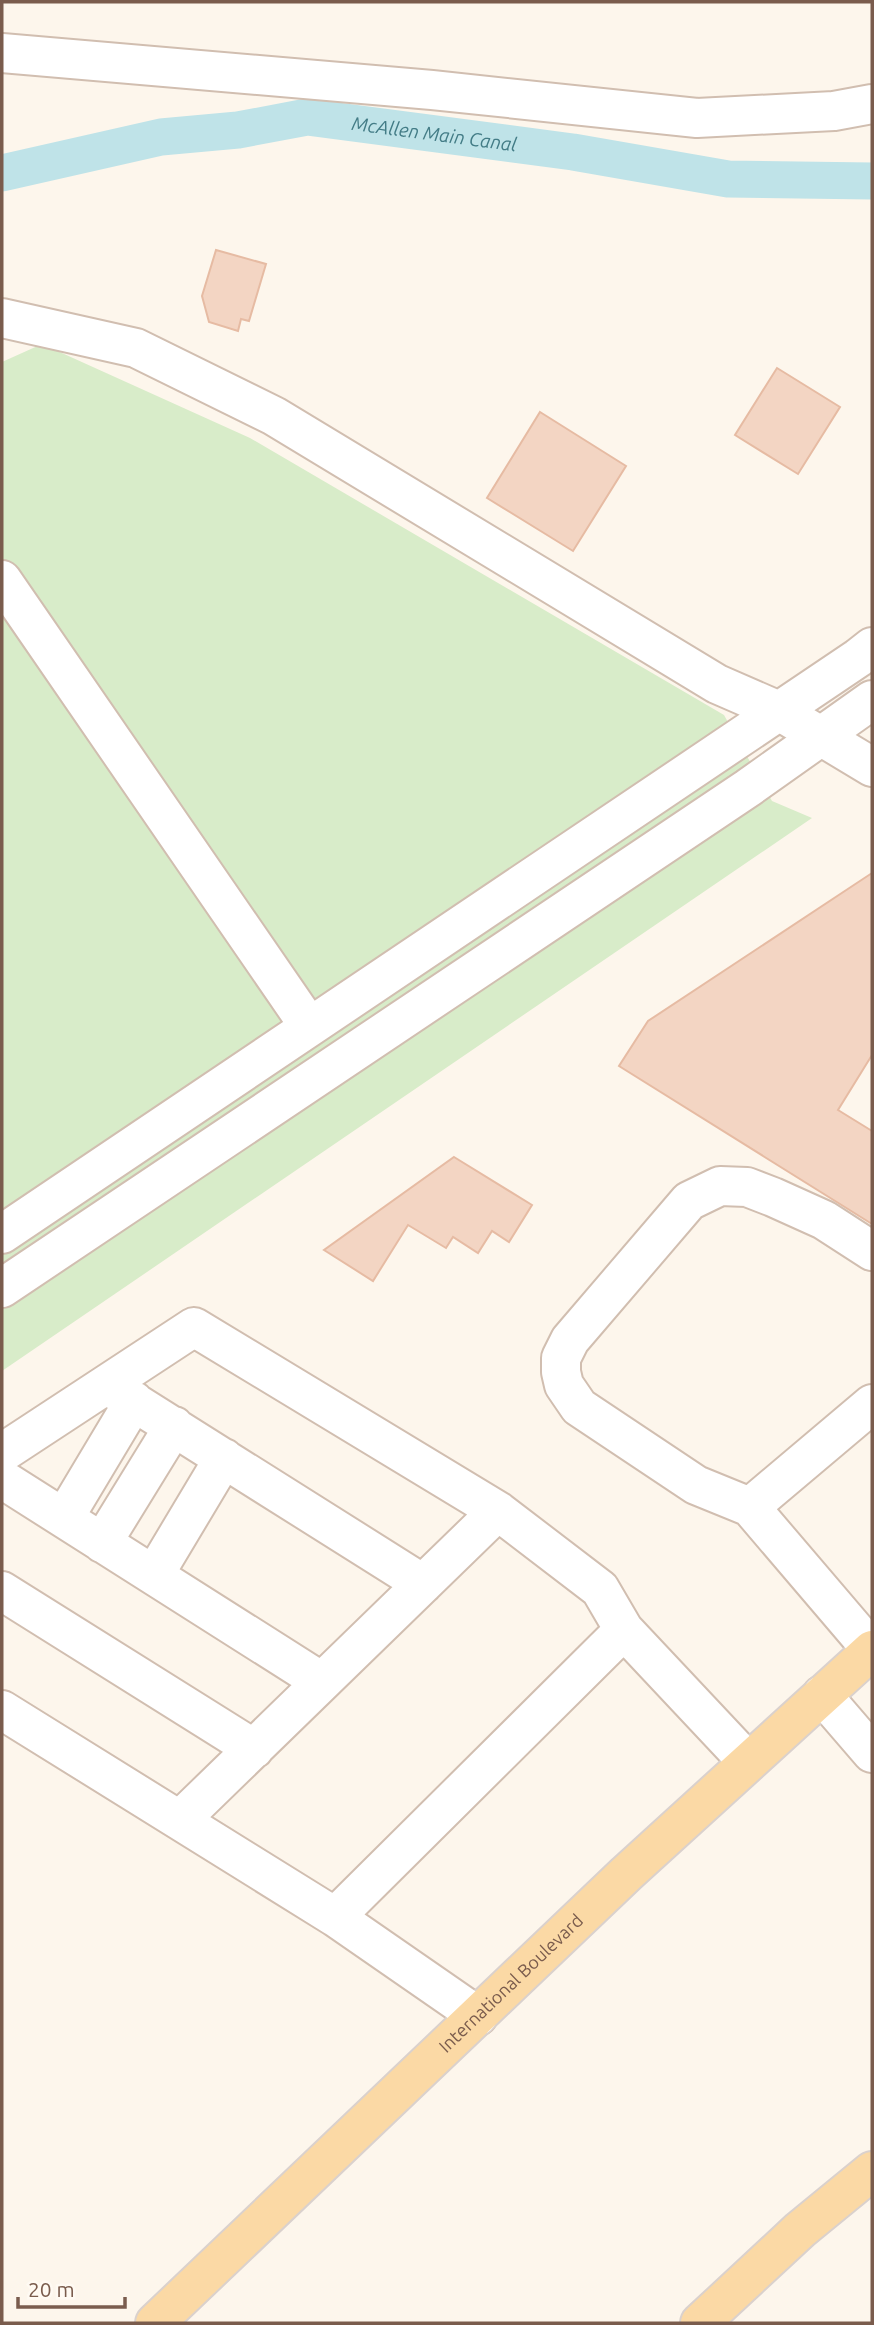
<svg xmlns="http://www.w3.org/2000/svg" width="874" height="2325" viewBox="0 0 874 2325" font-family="Ubuntu,sans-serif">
	<rect width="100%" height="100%" fill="#fdf6ec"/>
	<path fill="#d8ecc9" d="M42 344 250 438 724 715 772 801 812 818 2 1371V362Z"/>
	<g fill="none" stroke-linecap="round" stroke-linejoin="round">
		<path stroke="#bfe3e8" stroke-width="37" id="s1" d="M2 173 161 137 238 130 307 117 573 152 728 179 872 181"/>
	</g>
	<path fill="#f3d5c3" stroke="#e6bba3" stroke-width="2" d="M216 250 266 264 249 321 241 319 238 331 209 322 202 296Z
		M777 368 840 407 798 474 735 435Z
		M540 412 626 466 573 551 487 498Z
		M872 873V1055L838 1110 872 1131V1224L619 1066 648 1021Z
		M454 1157 532 1205 509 1242 492 1231 478 1253 453 1237 446 1248 408 1225 373 1281 324 1250Z"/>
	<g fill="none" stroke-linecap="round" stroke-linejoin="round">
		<g stroke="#d1beb0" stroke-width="42">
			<path id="minor" d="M2 53 432 90 697 118 834 111 872 104
				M2 318 136 348 274 416 717 684 779 711 872 767
				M2 580 309 1026
				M2 1234 858 658 872 647
				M872 1251 824 1220 773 1197 747 1187 720 1186 689 1201 570 1340 561 1358V1372L564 1385 579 1407 696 1485 750 1507 872 1404
				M2 1288 748 788 872 700
				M107 1385 423 1584
				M2 1453 194 1327 498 1511 600 1589 624 1630
				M2 1479 322 1682
				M750 1507 872 1650
				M64 1518 134 1401
				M102 1543 174 1426
				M154 1575 224 1458
				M2 1591 254 1749
				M822 1695 872 1753
				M2 1710 335 1917
				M180 1820 498 1511
				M478 2016 335 1917 624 1630 748 1762"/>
		</g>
		<g stroke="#dad1cd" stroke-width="42">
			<g id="major">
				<path id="s2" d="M155 2323 626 1874 872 1650"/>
				<path d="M700 2323 800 2230 872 2171"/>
			</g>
		</g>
		<use href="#minor" stroke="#fff" stroke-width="38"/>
		<use href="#major" stroke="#fbd9a5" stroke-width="38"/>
	</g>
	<g text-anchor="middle" stroke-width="5" stroke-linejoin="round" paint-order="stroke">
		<g font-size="18" fill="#7a5c4d" stroke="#fffaf3">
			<text dy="6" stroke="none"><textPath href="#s2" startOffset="492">International Boulevard</textPath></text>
		</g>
		<g font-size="19" font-style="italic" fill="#437c86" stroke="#fffaf3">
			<text dy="7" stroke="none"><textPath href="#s1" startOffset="439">McAllen Main Canal</textPath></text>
		</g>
	</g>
	<rect width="874" height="2325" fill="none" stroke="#7a5c4d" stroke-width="7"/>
	<path d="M18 2297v10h107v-10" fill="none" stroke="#7a5c4d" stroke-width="3.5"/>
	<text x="28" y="2297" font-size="21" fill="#7a5c4d" stroke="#fffaf3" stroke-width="5" paint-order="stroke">20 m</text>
</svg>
